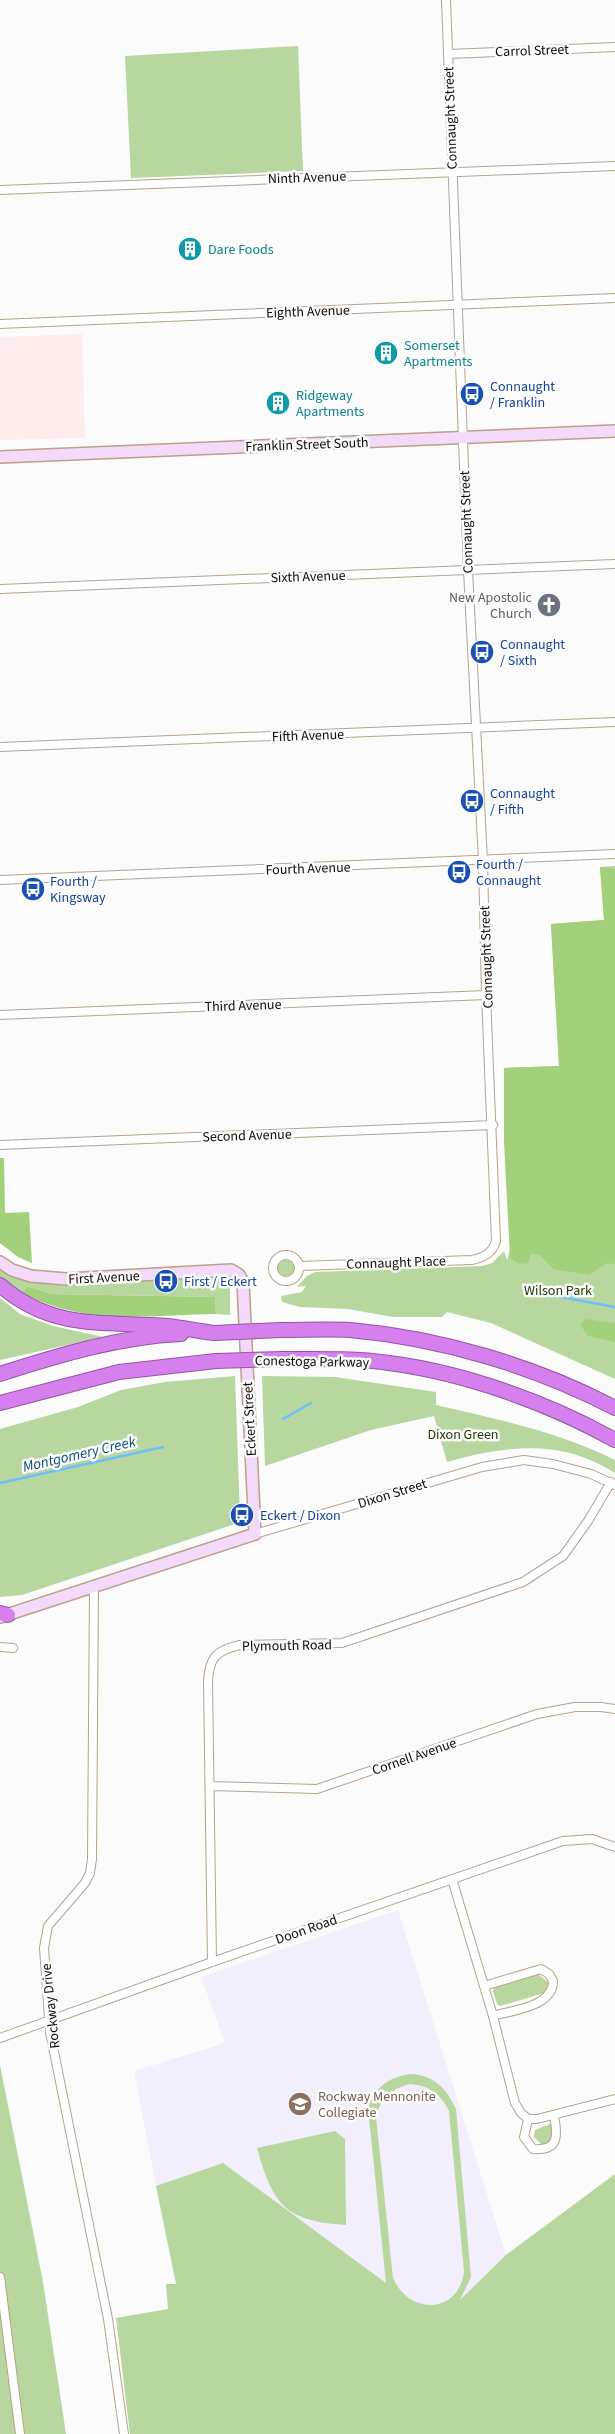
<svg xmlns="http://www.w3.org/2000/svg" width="615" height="2434" viewBox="0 0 615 2434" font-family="'Source Sans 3',sans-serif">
	<rect width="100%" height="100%" fill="#fbfbfb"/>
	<path fill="#fdeceb" d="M82 334 85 438 0 440V337Z"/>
	<path fill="#f2eefc" d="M398 1910 506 2255 438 2322 223 2163 156 2186 134 2071 225 2043 201 1977Z"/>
	<path fill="#b7d79e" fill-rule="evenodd" d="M298 46 303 171 131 178 125 56Z
		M615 866V1379L491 1323 447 1312 442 1317H393L348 1309 300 1307 282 1302 281 1296 302 1292 306 1286 297 1287 307 1276 315 1272 482 1266 492 1263 504 1251 507 1260 510 1250 504 1068 559 1066 551 924 604 920 600 867Z
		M276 1269a10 10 0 1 1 20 0a10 10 0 1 1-20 0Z
		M0 1267C42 1296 106 1283 155 1280L156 1284H168L169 1280 225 1278 230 1280V1315L216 1314 215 1297 51 1294 27 1286 23 1293 0 1277Z
		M0 1298 20 1314 53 1326 103 1337 0 1360Z
		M235 1376 240 1517 238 1523 22 1595 0 1597V1429L78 1407 121 1390 165 1382Z
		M262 1376 335 1377 436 1392V1405C497 1419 559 1432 615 1460V1473C560 1438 506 1446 447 1462L434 1416 371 1430 265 1466Z
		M538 1974 548 1982V1988L544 1993 500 2006 497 2004 493 1991 495 1986Z
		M0 2065 43 2282 66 2434H0Z
		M410 2074C434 2075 446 2088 456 2109L471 2277 460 2300 506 2255 615 2174V2434H130L116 2318 168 2309 166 2284H176L156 2186 223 2163 386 2283 368 2108C375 2087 389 2077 410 2074ZM410 2084C430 2086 440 2093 449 2111L464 2271C460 2313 410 2317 393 2278L376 2117C381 2098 391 2089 410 2084Z
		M550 2124 555 2125V2139L543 2146 534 2137 535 2130Z
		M335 2131 345 2139 346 2225C285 2221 273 2205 257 2148Z"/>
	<path fill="#a2d07b" d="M600 867 615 869V1264L607 1263 589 1275 553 1269 539 1254H531L528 1263C519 1265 516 1263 510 1257L504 1142V1068L559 1066 551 924 604 920Z
		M0 1158H4L5 1213 29 1212 32 1263 18 1257 0 1243Z
		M27 1286 51 1294 215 1297 216 1314C150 1315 83 1326 23 1293Z
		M585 1319 615 1323V1342L588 1336 580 1325Z"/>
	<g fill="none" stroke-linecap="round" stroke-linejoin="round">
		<path stroke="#6bbfff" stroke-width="2.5" d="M523 1290 615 1307
			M283 1419 311 1403
			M0 1483 163 1447"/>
		<g stroke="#bba185" stroke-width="10">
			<path id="street" d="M448 54 615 47
				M0 190 615 166
				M0 324 615 298
				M0 589 615 564
				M0 747 615 722
				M0 880 615 854
				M0 1015 486 995
				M0 1145 493 1125
				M273 1268a13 13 0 1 1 26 0a13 13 0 1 1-26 0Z
				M300 1266 472 1260C484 1257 492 1254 496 1241L486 995 483 861 468 570 446 0
				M255 1534 482 1467 524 1460 553 1464 591 1474 615 1485
				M94 1587 92 1859 90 1873 85 1883 48 1926 44 1948 50 2032 108 2319 124 2434
				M0 1647 13 1648
				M211 1786 317 1789 537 1714 575 1707H601L615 1709
				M452 1879 493 2016 515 2103 521 2113 528 2119H537L615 2099
				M212 1962 208 1682C209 1658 216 1650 240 1645L342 1643 523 1582 563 1556 588 1521 611 1482
				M484 1986 541 1969 549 1974 553 1981C553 2007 513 2010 493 2016
				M0 2038 212 1962 563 1841 592 1839 615 1847
				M528 2119 524 2137 533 2149C559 2151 558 2136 554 2116
				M0 2277 20 2434"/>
		</g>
		<g stroke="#bba185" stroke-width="14">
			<path id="secondary" d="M0 457 615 431
				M0 1262 12 1270 31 1276 66 1279 231 1270 239 1275 243 1282 255 1534 0 1617"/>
		</g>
		<g stroke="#92579d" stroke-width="16">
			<path id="highway" d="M0 1285C53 1331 104 1321 168 1326 183 1328 199 1331 214 1333
				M281 1330C304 1330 327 1329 350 1330 440 1338 535 1366 615 1408
				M283 1359C318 1359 354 1358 389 1363 466 1373 548 1403 615 1440
				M0 1374C59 1355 118 1337 181 1334
				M0 1403 119 1372 216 1361
				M0 1613 8 1615"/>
		</g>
		<use href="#street" stroke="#fff" stroke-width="8"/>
		<use href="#secondary" stroke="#f3d9fa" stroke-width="11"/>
		<use href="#highway" stroke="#d680f0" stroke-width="14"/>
		<g stroke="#92579d" stroke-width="16" stroke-linecap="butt">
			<path id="highway-bridge" d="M214 1333 281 1330
				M216 1361 283 1359"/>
		</g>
		<use href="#highway-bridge" stroke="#d680f0" stroke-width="14"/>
	</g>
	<defs>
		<g id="building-disc" transform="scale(1.25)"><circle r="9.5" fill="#0f9aa8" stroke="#fbfbfb"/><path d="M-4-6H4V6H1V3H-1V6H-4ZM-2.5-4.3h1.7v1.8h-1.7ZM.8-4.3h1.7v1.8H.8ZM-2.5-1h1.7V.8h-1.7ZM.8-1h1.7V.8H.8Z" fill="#fff"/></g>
		<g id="bus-disc" transform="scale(1.25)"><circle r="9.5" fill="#1a4fb4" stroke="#fbfbfb"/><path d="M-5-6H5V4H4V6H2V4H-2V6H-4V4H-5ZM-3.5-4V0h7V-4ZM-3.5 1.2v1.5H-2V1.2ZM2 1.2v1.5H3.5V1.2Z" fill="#fff"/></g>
		<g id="church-disc" transform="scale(1.25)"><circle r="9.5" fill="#6b7280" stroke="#fbfbfb"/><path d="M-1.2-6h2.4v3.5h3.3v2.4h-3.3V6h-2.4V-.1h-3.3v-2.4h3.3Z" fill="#fff"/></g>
		<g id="school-disc" transform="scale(1.25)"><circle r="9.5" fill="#8d6e63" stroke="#fbfbfb"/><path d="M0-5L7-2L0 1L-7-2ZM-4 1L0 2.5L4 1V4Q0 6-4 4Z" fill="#fff"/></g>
	</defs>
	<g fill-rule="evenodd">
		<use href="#building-disc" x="190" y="249"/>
		<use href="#building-disc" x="386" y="353"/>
		<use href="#bus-disc" x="472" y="394"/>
		<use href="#building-disc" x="278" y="403"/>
		<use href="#church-disc" x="549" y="605"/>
		<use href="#bus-disc" x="482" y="652"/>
		<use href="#bus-disc" x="472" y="801"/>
		<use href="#bus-disc" x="459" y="872"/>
		<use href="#bus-disc" x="33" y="889"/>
		<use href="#bus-disc" x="166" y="1281"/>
		<use href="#bus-disc" x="242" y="1515"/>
		<use href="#school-disc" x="300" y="2104"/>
	</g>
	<g text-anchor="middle" stroke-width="5" stroke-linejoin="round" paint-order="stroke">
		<g font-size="14" fill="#130a02" stroke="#fbfbfb">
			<text transform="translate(532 50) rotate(-2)" y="5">Carrol Street</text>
			<text transform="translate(450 118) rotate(-92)" y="5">Connaught Street</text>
			<text transform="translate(307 177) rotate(-2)" y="5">Ninth Avenue</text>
			<text transform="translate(308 311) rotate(-2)" y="5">Eighth Avenue</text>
			<text transform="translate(307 444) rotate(-2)" y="5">Franklin Street South</text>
			<text transform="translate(466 522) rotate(-92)" y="5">Connaught Street</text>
			<text transform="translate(308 576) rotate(-2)" y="5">Sixth Avenue</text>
			<text transform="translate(308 735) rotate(-2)" y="5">Fifth Avenue</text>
			<text transform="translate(308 868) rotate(-2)" y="5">Fourth Avenue</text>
			<text transform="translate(486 957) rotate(-92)" y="5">Connaught Street</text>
			<text transform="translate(243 1005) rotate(-2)" y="5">Third Avenue</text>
			<text transform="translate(247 1135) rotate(-2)" y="5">Second Avenue</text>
			<text transform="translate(396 1262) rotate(-2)" y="5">Connaught Place</text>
			<text transform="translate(104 1277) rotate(-3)" y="5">First Avenue</text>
			<text transform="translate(312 1361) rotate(1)" y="5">Conestoga Parkway</text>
			<text transform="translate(249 1419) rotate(-93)" y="5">Eckert Street</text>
			<text transform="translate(392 1493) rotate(-17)" y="5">Dixon Street</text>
			<text transform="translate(287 1645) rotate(-1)" y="5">Plymouth Road</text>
			<text transform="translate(414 1756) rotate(-19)" y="5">Cornell Avenue</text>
			<text transform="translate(306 1929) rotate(-19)" y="5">Doon Road</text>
			<text transform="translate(50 2006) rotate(-96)" y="5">Rockway Drive</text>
		</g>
		<g font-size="14" fill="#0d838f" stroke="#fbfbfb" text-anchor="start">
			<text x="208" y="254">Dare Foods</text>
			<text x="404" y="350">Somerset<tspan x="404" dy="16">Apartments</tspan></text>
			<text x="296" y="400">Ridgeway<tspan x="296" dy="16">Apartments</tspan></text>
		</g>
		<g font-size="14" fill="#164399" stroke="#fbfbfb" text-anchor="start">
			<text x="490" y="391">Connaught<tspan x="490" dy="16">/ Franklin</tspan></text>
			<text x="500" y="649">Connaught<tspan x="500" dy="16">/ Sixth</tspan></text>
			<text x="490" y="798">Connaught<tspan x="490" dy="16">/ Fifth</tspan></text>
			<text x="476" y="869">Fourth /<tspan x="476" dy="16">Connaught</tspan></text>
			<text x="50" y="886">Fourth /<tspan x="50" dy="16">Kingsway</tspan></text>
			<text x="184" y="1286">First / Eckert</text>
			<text x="260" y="1520">Eckert / Dixon</text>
		</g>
		<g font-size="14" fill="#5b616d" stroke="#fbfbfb" text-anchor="end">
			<text x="532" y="602">New Apostolic<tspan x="532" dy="16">Church</tspan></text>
		</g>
		<g font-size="14" fill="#223d00" stroke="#fbfbfb">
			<text x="558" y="1295">Wilson Park</text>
			<text x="463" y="1439">Dixon Green</text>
		</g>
		<g font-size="14" fill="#785e54" stroke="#fbfbfb" text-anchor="start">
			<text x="318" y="2101">Rockway Mennonite<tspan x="318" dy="16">Collegiate</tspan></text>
		</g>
		<g font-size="15" font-style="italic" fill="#0e4e77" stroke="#fbfbfb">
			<text transform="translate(79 1454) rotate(-13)" y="5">Montgomery Creek</text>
		</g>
	</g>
</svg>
